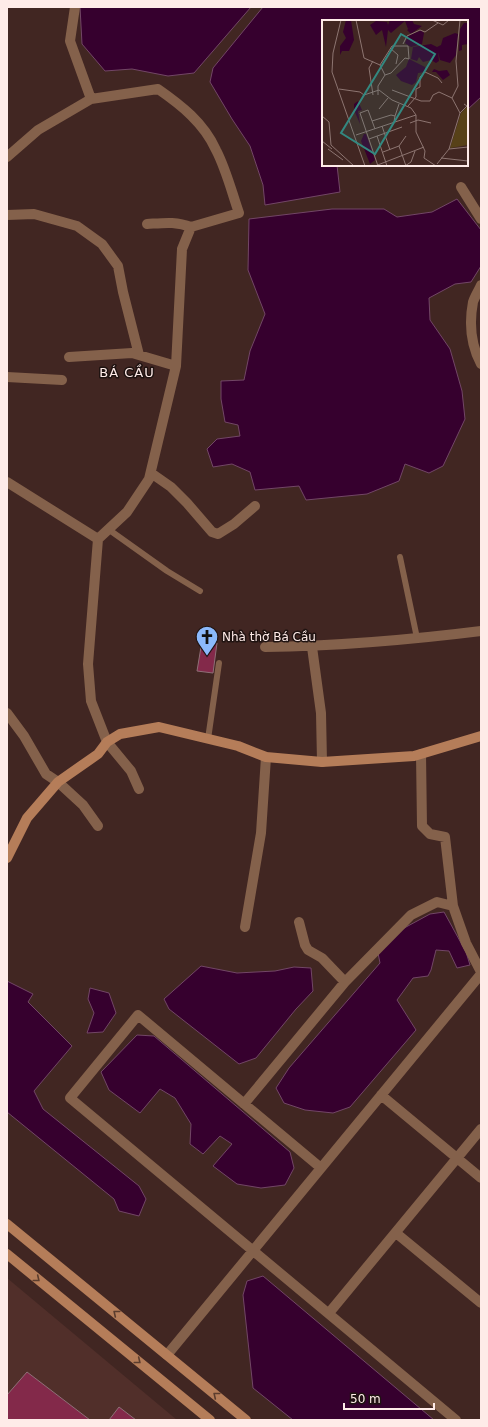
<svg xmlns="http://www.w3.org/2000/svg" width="488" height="1427" viewBox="0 0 488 1427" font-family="'DejaVu Sans',sans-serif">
	<rect width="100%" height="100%" fill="#412622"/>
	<path fill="#512f2a" d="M7 1278 177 1420H7Z"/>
	<path fill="#36002e" stroke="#724666" d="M80 7H251L194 73 168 76 132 69 105 71 82 44Z
		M263 7H481V97L467 110V21H323V165H337L340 192 265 205 263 185 250 146 232 119 210 82 213 68Z
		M457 199 481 230V266L471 282 455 284 429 298 430 320 450 349 462 391 465 419 443 466 429 473 405 464 399 481 367 494 306 500 299 486 255 490 250 472 232 464 213 467 207 449 217 439 240 436 238 425 225 422 221 399V381L244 380 250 351 265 314 248 270 249 219 332 209H384L397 217 432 212Z
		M444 912 466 952 470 965 457 968 449 951 436 950 431 970 428 976 413 978 397 1000 416 1030 350 1107 333 1113 305 1110 284 1103 276 1088 289 1068 380 963 378 953 395 933 430 914Z
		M201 966 237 973 275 971 294 967 311 968 313 991 296 1009 256 1058 239 1064 169 1009 164 999Z
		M7 981 33 994 28 1002 72 1046 34 1091 43 1109 139 1186 146 1199 139 1216 119 1211 114 1199 7 1112Z
		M90 988 109 993 116 1013 103 1032 87 1033 94 1013 88 999Z
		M137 1035 154 1036 290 1152 294 1168 285 1185 261 1188 237 1184 213 1166 232 1144 220 1136 203 1154 190 1144 191 1124 175 1098 160 1089 140 1113 109 1090 101 1072Z
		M263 1276 434 1420H293L253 1388 243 1295 247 1281Z"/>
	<path fill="#83294a" stroke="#8f6f77" d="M202 641 217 643 213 673 197 671Z
		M27 1372 90 1420H7V1395Z
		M119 1407 136 1420H109Z"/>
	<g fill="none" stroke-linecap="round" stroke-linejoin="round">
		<path stroke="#84614b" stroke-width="6" d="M108 529 167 571 200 591
			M400 557 417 638
			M208 739 219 663"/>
		<path stroke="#84614b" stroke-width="10" d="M75 7 70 41 91 99
			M7 157 38 130 91 99 158 89C181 105 204 123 216 150 226 169 232 193 239 213L191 227 182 249 176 366 149 479 127 512 98 539 88 664 91 701 107 742 131 771 139 789
			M461 187 481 219
			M7 215 34 214 77 226 102 244 118 266 123 292 139 355
			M147 224C163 223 176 221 191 227
			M481 285C479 290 475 296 473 302 469 323 471 345 481 364
			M69 357 132 353 176 366
			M7 377 62 380
			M151 473 171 487 187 503 212 532 218 534 234 524 255 506
			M7 482 98 539
			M265 647C337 646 409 640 481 631
			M312 647 321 713 322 762
			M7 713 24 736 46 774 58 782 83 805 98 826
			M421 754 422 826 430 834 445 837 453 906
			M299 922 305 945 308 950 322 958 345 982
			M245 927 261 833 266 757
			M381 1095 481 1178
			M244 1104 345 982 411 915 437 902 453 906 466 943 481 972
			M321 1168 138 1015 70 1098 456 1420
			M396 1233 481 1303
			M329 1313 481 1129
			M167 1355 481 974"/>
		<path stroke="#b57d59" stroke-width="10" d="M7 858 27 818 58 782 98 754 107 742 120 734 159 727 238 746 266 757 322 762 414 756 481 736
			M7 1224 246 1420
			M7 1254 210 1420"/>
	</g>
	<defs><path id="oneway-chevron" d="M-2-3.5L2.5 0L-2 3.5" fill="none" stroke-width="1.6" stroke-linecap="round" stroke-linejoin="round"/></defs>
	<g stroke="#5b3d2e">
		<use href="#oneway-chevron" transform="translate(37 1279) rotate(39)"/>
		<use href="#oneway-chevron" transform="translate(116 1313) rotate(-141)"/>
		<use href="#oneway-chevron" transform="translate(138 1361) rotate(39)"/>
		<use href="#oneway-chevron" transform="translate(216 1395) rotate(-141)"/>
	</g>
	<defs>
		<g id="church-pin" transform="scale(1.15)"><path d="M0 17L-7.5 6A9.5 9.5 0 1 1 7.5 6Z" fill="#8bb9fc" stroke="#1f1311"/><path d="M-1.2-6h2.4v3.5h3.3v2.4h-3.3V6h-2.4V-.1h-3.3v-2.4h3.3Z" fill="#111"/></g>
	</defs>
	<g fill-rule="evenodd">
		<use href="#church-pin" x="207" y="637"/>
	</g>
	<g text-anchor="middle" stroke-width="3" stroke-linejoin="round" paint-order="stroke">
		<g font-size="12" fill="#feebe8" stroke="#1f1311" text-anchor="start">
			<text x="222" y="641">Nhà thờ Bá Cầu</text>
		</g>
		<g font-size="13" letter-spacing="1" fill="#feebe8" stroke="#1f1311">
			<text x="127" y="377">BÁ CẦU</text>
		</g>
	</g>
	<g transform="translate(322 20)">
		<rect width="146" height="146" fill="#412622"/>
		<path d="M146 86V125L128 128 139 93Z" fill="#574118"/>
		<path d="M24 0H29L32 20 27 31H20L18 35V26L24 18 21 12ZM68 0H90L92 4 100 6 89 14 85 10 89 7 86 9 83 1 69 13 66 10 64 27 60 10 54 15 48 5 54 1 65 2 66 5ZM142 3H146V24L140 25V30L137 31 138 9ZM99 10 102 13 100 24 89 27 83 23 86 16ZM133 13 136 14 134 35 128 43 118 40 116 32 117 41 114 43 109 40 101 42 97 37 95 41 89 39 91 27 109 24 115 27 119 25 121 18ZM87 39 103 47V52L96 53 94 62 90 65 79 61 74 55 84 47ZM112 49 117 51 125 50 128 55 121 60 114 52H110ZM36 81 40 90 36 91 38 104 32 90V84ZM42 114H44L53 140 48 144 39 121Z" fill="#36002e"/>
		<path fill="none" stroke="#8d7571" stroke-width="1" d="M19 0 11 33 10 52 43 146M34 0 42 38 58 45 63 55M110 0 121 5 127 0M81 24 85 16 98 10 103 12 116 3M68 28 76 35 74 44M51 41 47 48 51 75M103 52 116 58 120 63M17 69 38 72 42 75 57 70 70 80 89 88 94 95V112L103 131 102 138 114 146M70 70 99 81H108L111 75 117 72 130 78M56 75V66L63 55 69 53 83 38 87 39 86 26H70L58 45M130 78 136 66 134 41 138 0M130 78 138 93M86 86 94 77V69L98 67V57L103 52M57 89 66 78M0 96 7 102 9 125 32 146M73 96 77 84M50 101 69 95 73 96 72 102M88 103 96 100 109 103M60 106 68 130M53 109 46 90 38 93 56 146M34 115 94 95M55 116 65 146M47 119 80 107M0 121 10 129M77 126 84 146M6 129 21 140M127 129 138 93 145 86 142 84M61 132 77 126 84 116M119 138 146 141M115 144 127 129 146 127M53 146 102 127M83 146 89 142 93 131"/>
		<path fill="#338880" fill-opacity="0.15" stroke="#338880" stroke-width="2" d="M79 14 113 34 53 134 19 113Z"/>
		<rect width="146" height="146" fill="none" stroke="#feebe8" stroke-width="2"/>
	</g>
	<rect width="488" height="1427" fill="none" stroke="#feebe8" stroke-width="16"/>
	<path d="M344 1403v6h90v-6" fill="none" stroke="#feebe8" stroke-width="2"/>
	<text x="350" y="1403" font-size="12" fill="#feebe8" stroke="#1f1311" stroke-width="3" paint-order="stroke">50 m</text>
</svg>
